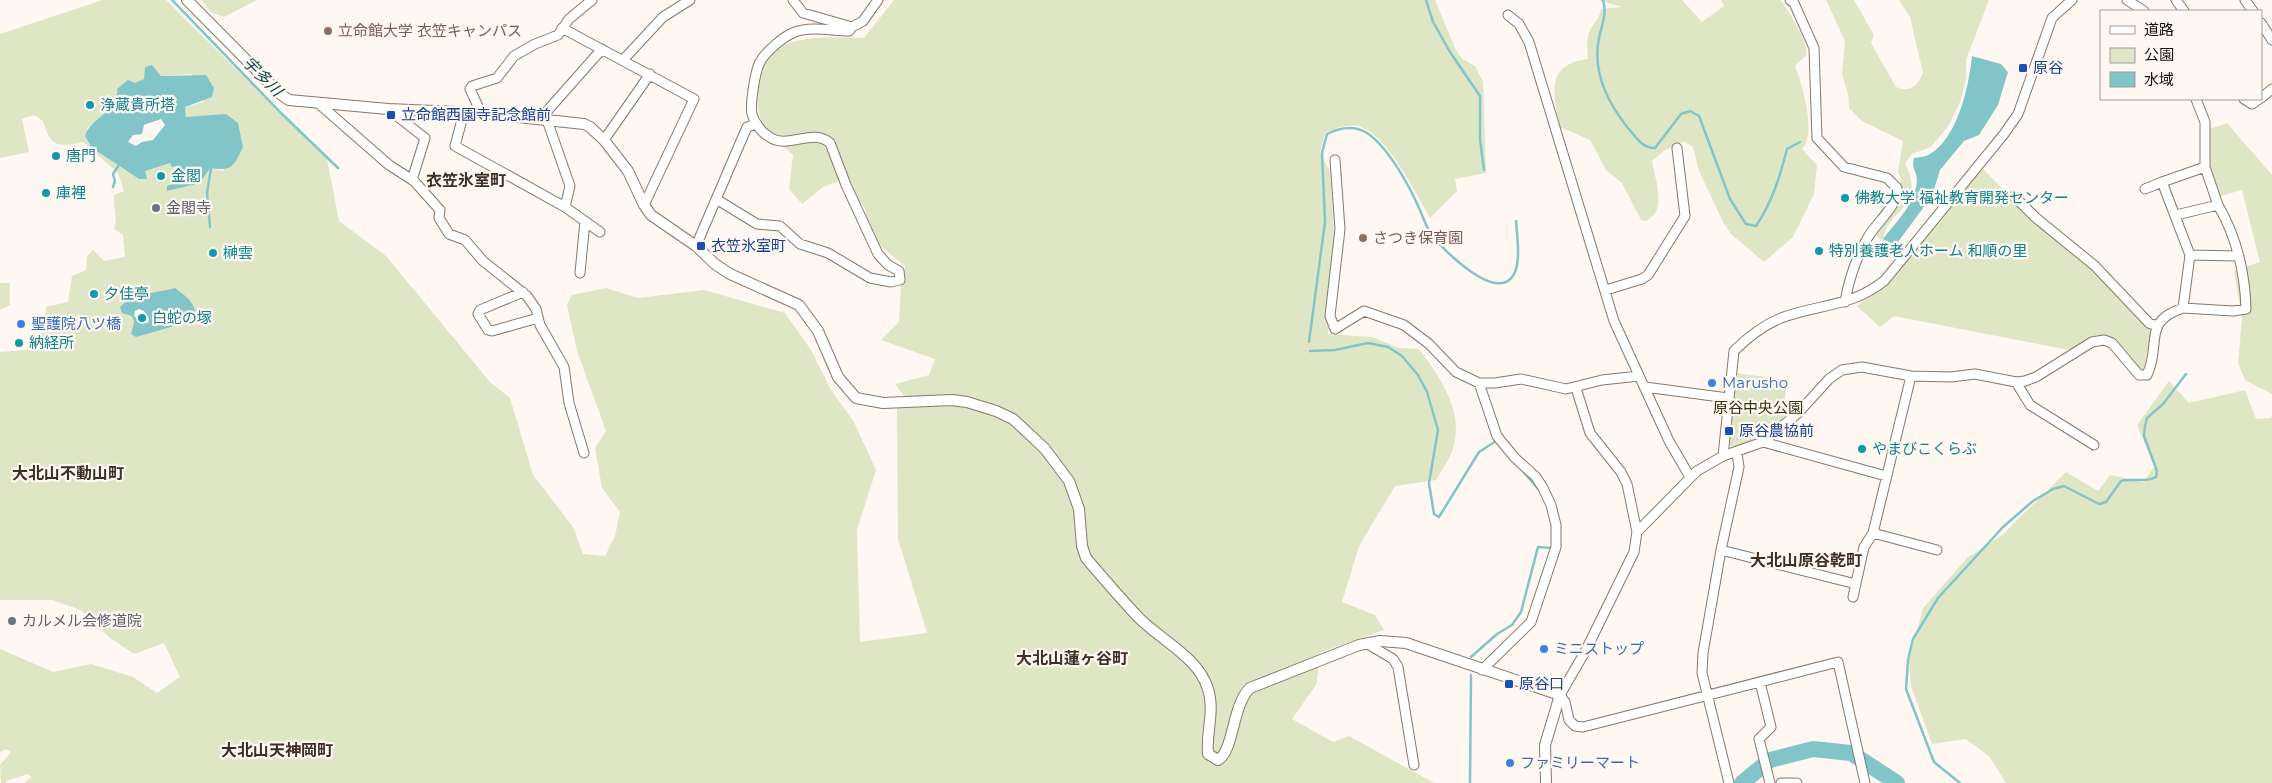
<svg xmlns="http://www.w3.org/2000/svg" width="2272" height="783" viewBox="0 0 2272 783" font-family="Montserrat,'Noto Sans JP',sans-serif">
	<rect width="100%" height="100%" fill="#fff7f2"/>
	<path fill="#dfe6c6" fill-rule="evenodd" d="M103 0H166L327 159 339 221 386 256 490 382 510 398 533 475 573 527 583 554 605 556 615 536 620 512 602 488 595 448 606 431 577 351 567 305 572 295 606 288 638 298 704 290 785 313 811 350 831 390 854 422 876 470 857 530 860 642 927 633 898 539 897 407 905 397 895 384 929 375 935 359 881 340 899 322 901 287 905 266 877 243 868 226 865 208 852 193 845 179 823 187 802 204 789 189 793 155C785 147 765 131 762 122 753 102 756 59 777 48 804 35 835 37 864 38L894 0H1435L1455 48 1461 58 1475 66 1483 82 1486 173 1455 179 1457 191 1430 218C1416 194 1388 136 1361 127 1348 123 1336 128 1325 133L1320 153 1330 171 1334 231 1328 334 1372 337 1399 348 1419 349C1439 376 1463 409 1454 445 1451 457 1443 469 1436 480L1395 486 1359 546 1342 602 1375 615 1384 630 1321 652 1316 685 1292 719 1333 742 1349 736 1434 783H24L31 777 28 774 6 781V783H1L0 765 11 752 6 749 0 752V649L53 672 91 664 133 677 157 693 180 677 164 643 134 654 109 637 81 610 52 600H0V352L26 350 30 336 43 333 46 307 68 302 72 276 86 270 87 256 93 250 104 261 125 257 123 235 114 229C118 218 113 207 114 195L124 191 118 173 83 142C57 148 50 146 43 121L34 115 22 119 29 152 0 158V34ZM152 65 161 76 192 74 204 102 185 107 186 117 238 123 223 171 210 168 166 189 176 183 178 174 176 166 171 163 145 170 139 179 92 148 87 128 113 107 118 96 145 79V67ZM157 293 184 324 149 333 131 334 134 322 132 316 140 296Z
		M202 0H257L224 17 210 12Z
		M1598 0H1682L1702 22 1724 6 1721 0H1780C1787 7 1810 45 1806 55 1805 58 1798 62 1795 66 1802 84 1817 133 1802 149L1817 165 1814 194 1793 237 1764 262 1731 234 1723 222 1699 171 1693 147 1684 141 1665 150 1652 161C1655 180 1668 210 1646 221L1641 220 1622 183 1606 170 1590 140 1560 127C1553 94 1545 64 1588 59 1587 49 1586 35 1592 27 1596 20 1600 17 1601 9L1622 7Z
		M1826 0H1854L1874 35 1871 43 1896 87C1909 93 1918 86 1923 73L1910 17 1899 0H1989L1966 60V79L1960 102 1949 125 1931 147 1912 154 1905 163C1926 209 1891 205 1883 239L1886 243 1874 234 1900 187 1901 179 1898 172 1903 141 1862 121 1849 108 1848 94 1842 74 1845 41Z
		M2227 123 2272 175V394L2245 380 2238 363 2242 319 2234 271 2260 262 2242 190 2217 197 2209 169 2207 130Z
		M1982 168 2033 220 2096 271 2152 329 2144 370 2140 371C2107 338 2120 325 2069 350L1894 316 1880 327 1857 306 1880 290 1898 271Z
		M0 283H10V305L0 310Z
		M1735 373 1787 380 1783 420 1760 437 1735 447 1728 445Z
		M2169 381 2189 403 2245 390 2256 419 2271 418 2272 414V783H2006L1989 756 1966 739 1932 744 1911 686 1909 661 1923 608 1968 557 2001 536 2066 472 2098 491 2110 475 2144 482 2154 466 2137 425Z"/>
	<path fill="#82c5c8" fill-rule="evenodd" d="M1972 56 2001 64 2008 72 1998 105 1979 135 1964 141 1940 170 1932 196 1895 246 1883 239C1897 221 1915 204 1917 181 1917 171 1911 169 1914 158 1919 157 1926 157 1930 154 1958 137 1969 86 1972 56Z
		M152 65 161 76 206 75 214 88 212 97 185 107 186 117 226 114 238 123 243 147C234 165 233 172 210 168L200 183 167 191V186L176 183 174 175 177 174 176 166 172 167 170 163 145 171 147 179H139L92 148 85 136C91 116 120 112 117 89L128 80 135 83 144 79 145 67ZM161 119 165 125 153 140 142 142 136 146 128 142 133 135 142 134 144 125Z
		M175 288C187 297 197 304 196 320L136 337 131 334 134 322 132 316 122 313 120 307C134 293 157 293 175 288ZM139 309 144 311 149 319 148 323H141L134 316 135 311Z"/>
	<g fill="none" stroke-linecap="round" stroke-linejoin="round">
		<path stroke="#82c5c8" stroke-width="2.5" d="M172 0 281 113 338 168
			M1426 0 1433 22 1450 52 1480 96V139L1484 170
			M1603 0C1607 13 1602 25 1599 38 1592 72 1607 102 1628 128 1636 137 1642 148 1655 148L1681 114 1690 111 1699 116 1730 199 1746 224 1756 226C1772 202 1780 177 1787 149L1800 142
			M113 187 115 181 113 174 119 165
			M210 227 207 193 211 168
			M1309 342 1325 222 1322 153 1327 134C1339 128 1354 125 1367 133 1388 147 1409 185 1419 208 1423 216 1426 228 1432 235 1443 250 1498 305 1514 274 1521 261 1517 236 1516 221
			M1310 351 1335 350 1368 343 1388 347 1402 356 1418 375 1427 392 1438 430 1429 483 1434 514 1439 517 1479 452 1496 441
			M1520 468 1541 492
			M1471 657 1497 634 1512 625 1521 612 1538 547 1552 548
			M1470 783 1471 675
			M1960 783 1934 762 1906 689 1908 660 1913 639 1938 598 2003 527 2033 501 2053 489 2064 486 2099 504 2106 502 2121 481C2132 478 2146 483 2156 477L2157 471 2144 436 2145 426 2147 418 2163 404 2186 374"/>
		<path stroke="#82c5c8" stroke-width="16" d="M1742 783 1770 760 1813 749 1851 753 1897 783"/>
		<g stroke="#88776c" stroke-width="11">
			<path id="minor" d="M793 0 803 13 852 27 863 21 878 0
				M1790 0 1794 3 1814 48 1817 138 1844 167 1887 178 1897 188C1898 206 1877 222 1868 237 1856 258 1849 278 1845 302
				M2127 0 2144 11
				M2176 0 2184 11
				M2245 0 2253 11
				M1508 15 1519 24 1529 42 1614 321 1669 441 1690 477
				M2261 23 2272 40
				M562 28 694 99 644 205
				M623 60 663 17 690 0
				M2261 98 2272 89
				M2244 99 2252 104 2259 99
				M318 103 389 165 414 181 440 210 439 218 449 234 465 240 483 261 527 296 536 309 540 325 564 367 569 403 584 453
				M388 109 425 138 412 180
				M464 112 455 146 565 207 600 232
				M481 113 470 89 472 86 497 78 514 56 535 44 558 35 569 19 592 0
				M540 119 602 49
				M547 120 570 186 565 207
				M604 140 650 74
				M1335 160 1340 229 1330 316 1335 329 1364 311 1404 325 1429 344 1456 372 1479 383H1495L1521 379 1566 389 1602 380 1639 376
				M2145 189 2162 182
				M2014 196 2035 217 2095 266 2149 323 2157 326
				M716 199 757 224 780 226 800 244 828 253 870 278 891 282 900 280 899 271 888 265 878 254 846 185 830 143C812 127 787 151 768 136 761 132 754 122 752 114 750 104 755 71 760 62 766 51 784 36 795 32 812 26 832 31 849 31L852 27
				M2176 215 2218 205 2205 167
				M696 246 747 127 757 124
				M2190 255 2238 256
				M580 273 585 221
				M1606 290 1642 279 1648 275 1685 216 1677 148
				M523 292 480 310 478 314 488 330 492 331 538 318
				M2183 308 2233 311 2246 309C2245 273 2236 236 2218 205
				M2016 382 2030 405 2094 445
				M1479 383 1497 436 1515 458 1536 477 1543 488 1551 505 1556 525V547L1531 622 1482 670
				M1645 387 1728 398
				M1576 388 1590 433 1621 472 1627 484 1637 532
				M1763 442 1886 476
				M1723 456 1734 351C1747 338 1764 325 1781 318 1818 304 1853 307 1885 280L2004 134 2018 114 2052 18 2072 0
				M1873 533 1937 550
				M1721 550 1856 584
				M1853 597 1864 547 1873 533 1911 376
				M1366 643 1393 659 1398 667 1414 765
				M1760 682 1771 727 1759 739 1770 783
				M1729 783 1702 673 1703 653 1721 550 1739 467 1737 453
				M1781 783H1797
				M1865 783 1838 662 1583 727 1575 726 1569 720 1565 702 1560 695 1586 650 1634 552 1637 532 1697 471 1723 456 1763 442 1798 413 1829 379 1842 370 1862 367 1911 376 1951 377 1975 374 2016 382 2025 381 2036 377 2092 342 2104 340 2112 343 2139 375H2147C2162 344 2141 322 2183 308L2190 255 2162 182 2205 167V122L2196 99"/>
		</g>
		<g stroke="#88776c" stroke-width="12">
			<path id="tertiary" d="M187 0 280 94 289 100 388 109 481 113 584 124 590 127 604 140 628 171 644 205 651 215 696 246 715 264 730 274 799 305 818 331 838 377 856 398 883 403 952 400 967 402 996 411 1013 419 1027 432 1045 449 1069 481 1079 509 1082 546 1086 558C1103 578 1121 599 1139 618 1161 640 1199 658 1208 689 1215 711 1206 732 1208 754L1218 760C1234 751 1232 705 1250 688L1359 645 1380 641 1406 643 1560 695 1545 745 1546 783"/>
		</g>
		<use href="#minor" stroke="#fff" stroke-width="9"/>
		<use href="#tertiary" stroke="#fff" stroke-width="10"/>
	</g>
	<g fill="#8d6e63" stroke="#fff7f2" stroke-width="2">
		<circle cx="328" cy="31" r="5"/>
		<circle cx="1363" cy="238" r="5"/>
	</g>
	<g fill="#1a4fb4" stroke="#fff7f2" stroke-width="2">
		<rect x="2018" y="63" width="10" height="10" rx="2.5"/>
		<rect x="386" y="110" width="10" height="10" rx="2.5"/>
		<rect x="696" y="241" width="10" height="10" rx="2.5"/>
		<rect x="1724" y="426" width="10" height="10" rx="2.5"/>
		<rect x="1504" y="679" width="10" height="10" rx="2.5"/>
	</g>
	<g fill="#0f9aa8" stroke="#fff7f2" stroke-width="2">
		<circle cx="90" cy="105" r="5"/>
		<circle cx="56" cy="156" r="5"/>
		<circle cx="161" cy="176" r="5"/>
		<circle cx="46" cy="193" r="5"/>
		<circle cx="1845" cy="198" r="5"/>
		<circle cx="1819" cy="251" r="5"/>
		<circle cx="213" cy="253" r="5"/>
		<circle cx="94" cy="294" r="5"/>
		<circle cx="142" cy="318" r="5"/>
		<circle cx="19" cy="343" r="5"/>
		<circle cx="1862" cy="449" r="5"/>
	</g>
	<g fill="#6b7280" stroke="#fff7f2" stroke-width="2">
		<circle cx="156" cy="208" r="5"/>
		<circle cx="12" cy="621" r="5"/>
	</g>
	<g fill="#3f7fe0" stroke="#fff7f2" stroke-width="2">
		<circle cx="21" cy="324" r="5"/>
		<circle cx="1712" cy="383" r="5"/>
		<circle cx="1544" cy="649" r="5"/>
		<circle cx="1510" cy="763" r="5"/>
	</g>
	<g text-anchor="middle" stroke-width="4.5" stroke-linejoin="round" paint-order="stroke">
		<g font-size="15" fill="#785e54" stroke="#fff7f2" text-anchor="start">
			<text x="338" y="36">立命館大学 衣笠キャンパス</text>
			<text x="1373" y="243">さつき保育園</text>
		</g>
		<g font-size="15" fill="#164399" stroke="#fff7f2" text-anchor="start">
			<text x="2033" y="73">原谷</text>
			<text x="401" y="120">立命館西園寺記念館前</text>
			<text x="711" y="251">衣笠氷室町</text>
			<text x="1739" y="436">原谷農協前</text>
			<text x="1519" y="689">原谷口</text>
		</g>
		<g font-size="15" fill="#0d838f" stroke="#fff7f2" text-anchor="start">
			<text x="100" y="110">浄蔵貴所塔</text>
			<text x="66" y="161">唐門</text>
			<text x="171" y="181">金閣</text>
			<text x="56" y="198">庫裡</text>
			<text x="1855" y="203">佛教大学 福祉教育開発センター</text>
			<text x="1829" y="256">特別養護老人ホーム 和順の里</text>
			<text x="223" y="258">榊雲</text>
			<text x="104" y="299">夕佳亭</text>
			<text x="152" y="323">白蛇の塚</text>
			<text x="29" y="348">納経所</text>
			<text x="1872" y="454">やまびこくらぶ</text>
		</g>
		<g font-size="15" fill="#5b616d" stroke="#fff7f2" text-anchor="start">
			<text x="166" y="213">金閣寺</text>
			<text x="22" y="626">カルメル会修道院</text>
		</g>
		<g font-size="15" fill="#366cbe" stroke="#fff7f2" text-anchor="start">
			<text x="31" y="329">聖護院八ツ橋</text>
			<text x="1722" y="388">Marusho</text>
			<text x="1554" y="654">ミニストップ</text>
			<text x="1520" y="768">ファミリーマート</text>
		</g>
		<g font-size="15" fill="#2e340d" stroke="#fff7f2">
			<text x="1758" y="413">原谷中央公園</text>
		</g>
		<g font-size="16" font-style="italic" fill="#114d50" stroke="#fff7f2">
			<text transform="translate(263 76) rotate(45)" y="6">宇多川</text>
		</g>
		<g font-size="16" font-weight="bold" fill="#3e2f25" stroke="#fff7f2">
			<text x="466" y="186">衣笠氷室町</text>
			<text x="68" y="479">大北山不動山町</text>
			<text x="1806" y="566">大北山原谷乾町</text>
			<text x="1072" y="664">大北山蓮ヶ谷町</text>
			<text x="277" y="756">大北山天神岡町</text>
		</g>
	</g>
	<rect x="2100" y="10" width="162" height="90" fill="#fff7f2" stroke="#a39c97"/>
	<rect x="2110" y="26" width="25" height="8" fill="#ffffff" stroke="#a39c97"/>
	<text x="2144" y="35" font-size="15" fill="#19130e">道路</text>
	<rect x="2110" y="48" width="25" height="15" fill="#dfe6c6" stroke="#a39c97"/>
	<text x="2144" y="60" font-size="15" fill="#19130e">公園</text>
	<rect x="2110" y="72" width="25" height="15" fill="#82c5c8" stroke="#a39c97"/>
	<text x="2144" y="85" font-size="15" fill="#19130e">水域</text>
</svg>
